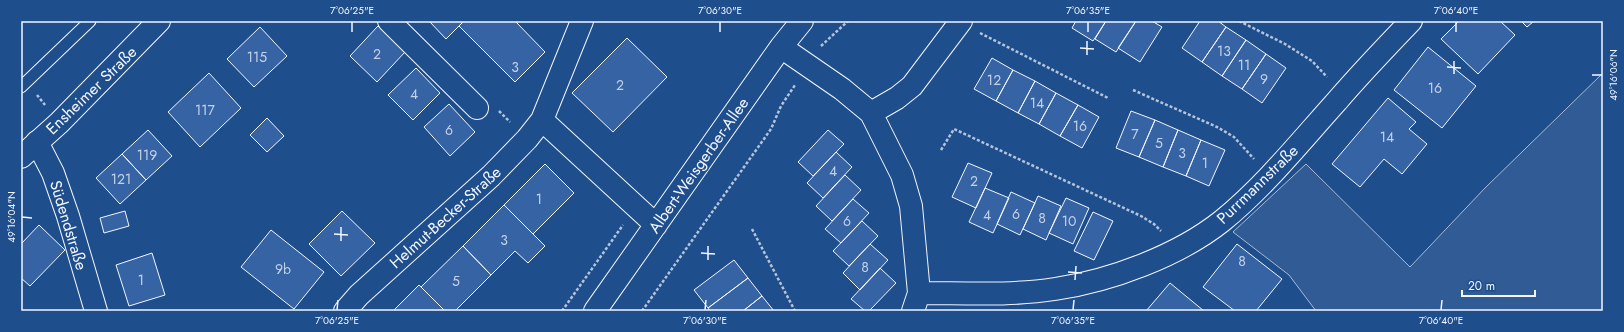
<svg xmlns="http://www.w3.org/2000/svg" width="1624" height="332" viewBox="0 0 1624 332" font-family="Jost,sans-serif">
	<rect width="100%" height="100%" fill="#1f4e8c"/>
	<path fill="#305b95" stroke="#a8bbd7" d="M1603 73V311H1316L1289 275 1233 232 1306 164 1410 267 1485 188Z"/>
	<path fill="#3563a3" stroke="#f2f6ff" d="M429 21H464L446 39Z
		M464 21H515L545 52 515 82 459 26Z
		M1076 21H1106L1093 41 1072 28Z
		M1106 21H1136L1116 52 1095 39Z
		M1136 21H1152L1162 27 1140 62 1118 48Z
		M1200 21H1218L1226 27 1202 62 1182 48Z
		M1459 21H1500L1515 35 1478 74 1441 39Z
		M1521 21H1534L1527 27Z
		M378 26 405 52 377 82 350 56Z
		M260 27 287 56 254 87 227 59Z
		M1226 27 1246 40 1222 76 1202 62Z
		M627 38 667 77 613 132 572 93Z
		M1246 40 1266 54 1242 89 1222 76Z
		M1428 47 1476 86 1442 128 1394 90Z
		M1266 54 1286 68 1262 103 1242 89Z
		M992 58 1013 70 996 101 974 89Z
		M416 68 440 93 413 120 388 95Z
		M1013 70 1035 81 1018 113 996 101Z
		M209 73 241 108 200 147 168 112Z
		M1035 81 1056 93 1039 124 1018 113Z
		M1056 93 1078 105 1060 136 1039 124Z
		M1388 98 1416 122 1409 129 1427 144 1402 174 1384 159 1360 187 1332 164Z
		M449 104 475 132 450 156 424 127Z
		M1078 105 1099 117 1082 148 1060 136Z
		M1131 111 1155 120 1139 157 1116 148Z
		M267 118 284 136 267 152 250 135Z
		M1155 120 1178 130 1163 167 1139 157Z
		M148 130 172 156 146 180 122 154Z
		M828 130 844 144 813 176 798 162Z
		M1178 130 1201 140 1186 176 1163 167Z
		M1201 140 1225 150 1209 186 1186 176Z
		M836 152 852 167 823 198 807 183Z
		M122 154 146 180 120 204 96 178Z
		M968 163 992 173 976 208 952 197Z
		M545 164 574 193 533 234 504 205Z
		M845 175 861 190 832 221 816 206Z
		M985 188 1009 198 993 233 969 222Z
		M1011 192 1035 203 1020 235 997 224Z
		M1038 196 1061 206 1046 240 1023 229Z
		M1066 198 1089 208 1073 244 1049 233Z
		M853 199 869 213 841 243 825 229Z
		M504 205 545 246 528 263 515 251 491 275 463 246Z
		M125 211 129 226 104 233 100 218Z
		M342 211 375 243 341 276 309 244Z
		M1093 212 1113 221 1094 260 1074 251Z
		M862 221 878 236 849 266 833 251Z
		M39 225 65 250 30 286 21 278V244Z
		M271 230 324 272 294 309 241 267Z
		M870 244 888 260 860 290 843 273Z
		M1237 244 1282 279 1256 311H1235L1203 287Z
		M463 246 491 275 455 311H445L421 287Z
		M152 253 165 295 129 306 116 265Z
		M734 260 748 278 708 308 694 290Z
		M880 268 896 283 869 311H865L851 299Z
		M748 278 762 296 743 311H710L708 308Z
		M1170 283 1204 311H1146Z
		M419 285 445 311H393Z
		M762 296 774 311H743Z"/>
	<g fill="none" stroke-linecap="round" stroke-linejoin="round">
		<g stroke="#f2f6ff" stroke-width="13">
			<path id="service" d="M21 87 90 21"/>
		</g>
		<g stroke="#f2f6ff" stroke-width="24">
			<path id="minor" d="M389 21 477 108
				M781 47 842 89 871 113 902 175 911 206 919 293 913 311
				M871 113 897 98 912 86 961 21
				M542 120 656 225
				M37 142 53 173 68 216 96 311
				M919 293C964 293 1010 296 1055 289 1110 281 1178 256 1222 221 1265 186 1300 142 1337 101 1361 73 1386 47 1411 21
				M345 311 359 295 491 176 527 139 542 120 582 21
				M595 311 781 47 802 21"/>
		</g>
		<g stroke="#f2f6ff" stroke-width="24">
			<path id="secondary" d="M21 157 59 123 159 21"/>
		</g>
		<path stroke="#b3c4dc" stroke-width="2.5" stroke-dasharray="3 2" stroke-linecap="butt" d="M1239 21 1285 44 1312 61 1327 77
			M980 33 1108 98
			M821 46 848 21
			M1133 90 1217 127 1234 137 1254 159
			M37 95 45 105
			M499 111 510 122
			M941 150 954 129 1141 216 1154 224 1161 231
			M752 229 795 311
			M562 311 623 225
			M642 311 771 129 781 106 795 85"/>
		<use href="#service" stroke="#1f4e8c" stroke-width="11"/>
		<use href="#minor" stroke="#1f4e8c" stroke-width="22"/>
		<use href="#secondary" stroke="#1f4e8c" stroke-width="22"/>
	</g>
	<path fill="none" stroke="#f2f6ff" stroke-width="1.5" d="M352 32V22M720 32V22M1088 32V22M1456 32V22M1080 48 1094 49M1087 55V41M1447 67 1461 68M1454 74V61M1592 75H1602M22 217 32 218M334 234 348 235M341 241V227M701 253 715 254M708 260V246M1068 272 1082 273M1075 280 1076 266M337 310 338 300M705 310 706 300M1073 310 1074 300M1441 310 1442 300"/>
	<g text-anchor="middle" stroke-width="3" stroke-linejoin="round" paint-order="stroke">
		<g font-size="14" fill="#c3d1e8">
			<text x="1224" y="56">13</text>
			<text x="377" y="59">2</text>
			<text x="257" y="62">115</text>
			<text x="1244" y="70">11</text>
			<text x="515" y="72">3</text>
			<text x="1264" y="84">9</text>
			<text x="994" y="85">12</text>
			<text x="620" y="90">2</text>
			<text x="1435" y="93">16</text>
			<text x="414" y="99">4</text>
			<text x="1037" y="108">14</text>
			<text x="205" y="115">117</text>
			<text x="1080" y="131">16</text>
			<text x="449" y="135">6</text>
			<text x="1135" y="139">7</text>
			<text x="1387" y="142">14</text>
			<text x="1159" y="148">5</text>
			<text x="1182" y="158">3</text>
			<text x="147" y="160">119</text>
			<text x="1205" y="168">1</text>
			<text x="833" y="176">4</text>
			<text x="121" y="184">121</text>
			<text x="974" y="186">2</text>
			<text x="539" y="204">1</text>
			<text x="1016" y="219">6</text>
			<text x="987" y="220">4</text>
			<text x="1042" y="223">8</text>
			<text x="847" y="226">6</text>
			<text x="1069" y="226">10</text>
			<text x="504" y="245">3</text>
			<text x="1242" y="266">8</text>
			<text x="865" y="272">8</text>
			<text x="283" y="274">9b</text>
			<text x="141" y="285">1</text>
			<text x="456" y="286">5</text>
		</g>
		<g font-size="16" fill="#f2f6ff" stroke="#1f4e8c">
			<text transform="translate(91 90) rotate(-44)" y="6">Ensheimer Straße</text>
			<text transform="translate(698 165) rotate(-55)" y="6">Albert-Weisgerber-Allee</text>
			<text transform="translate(1257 184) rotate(-44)" y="6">Purrmannstraße</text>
			<text transform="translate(445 217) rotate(-42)" y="6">Helmut-Becker-Straße</text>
			<text transform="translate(69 225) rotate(73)" y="6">Südendstraße</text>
		</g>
	</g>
	<rect width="1624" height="332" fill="none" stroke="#1f4e8c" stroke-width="44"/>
	<path d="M1462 290v6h73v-6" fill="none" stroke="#f2f6ff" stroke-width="2"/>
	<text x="1468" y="290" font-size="12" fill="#f2f6ff" stroke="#1f4e8c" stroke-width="3" paint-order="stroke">20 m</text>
	<rect x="22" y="22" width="1580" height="288" fill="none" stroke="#f2f6ff" stroke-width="1.5"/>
	<g font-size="10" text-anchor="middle" fill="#f2f6ff">
		<text x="352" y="14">7°06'25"E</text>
		<text x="720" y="14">7°06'30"E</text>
		<text x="1088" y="14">7°06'35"E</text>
		<text x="1456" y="14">7°06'40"E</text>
		<text transform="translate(1613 75) rotate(-90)" y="4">49°16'06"N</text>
		<text transform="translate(11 217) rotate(-90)" y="4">49°16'04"N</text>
		<text x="337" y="324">7°06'25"E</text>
		<text x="705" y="324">7°06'30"E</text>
		<text x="1073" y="324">7°06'35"E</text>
		<text x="1441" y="324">7°06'40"E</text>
	</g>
</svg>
